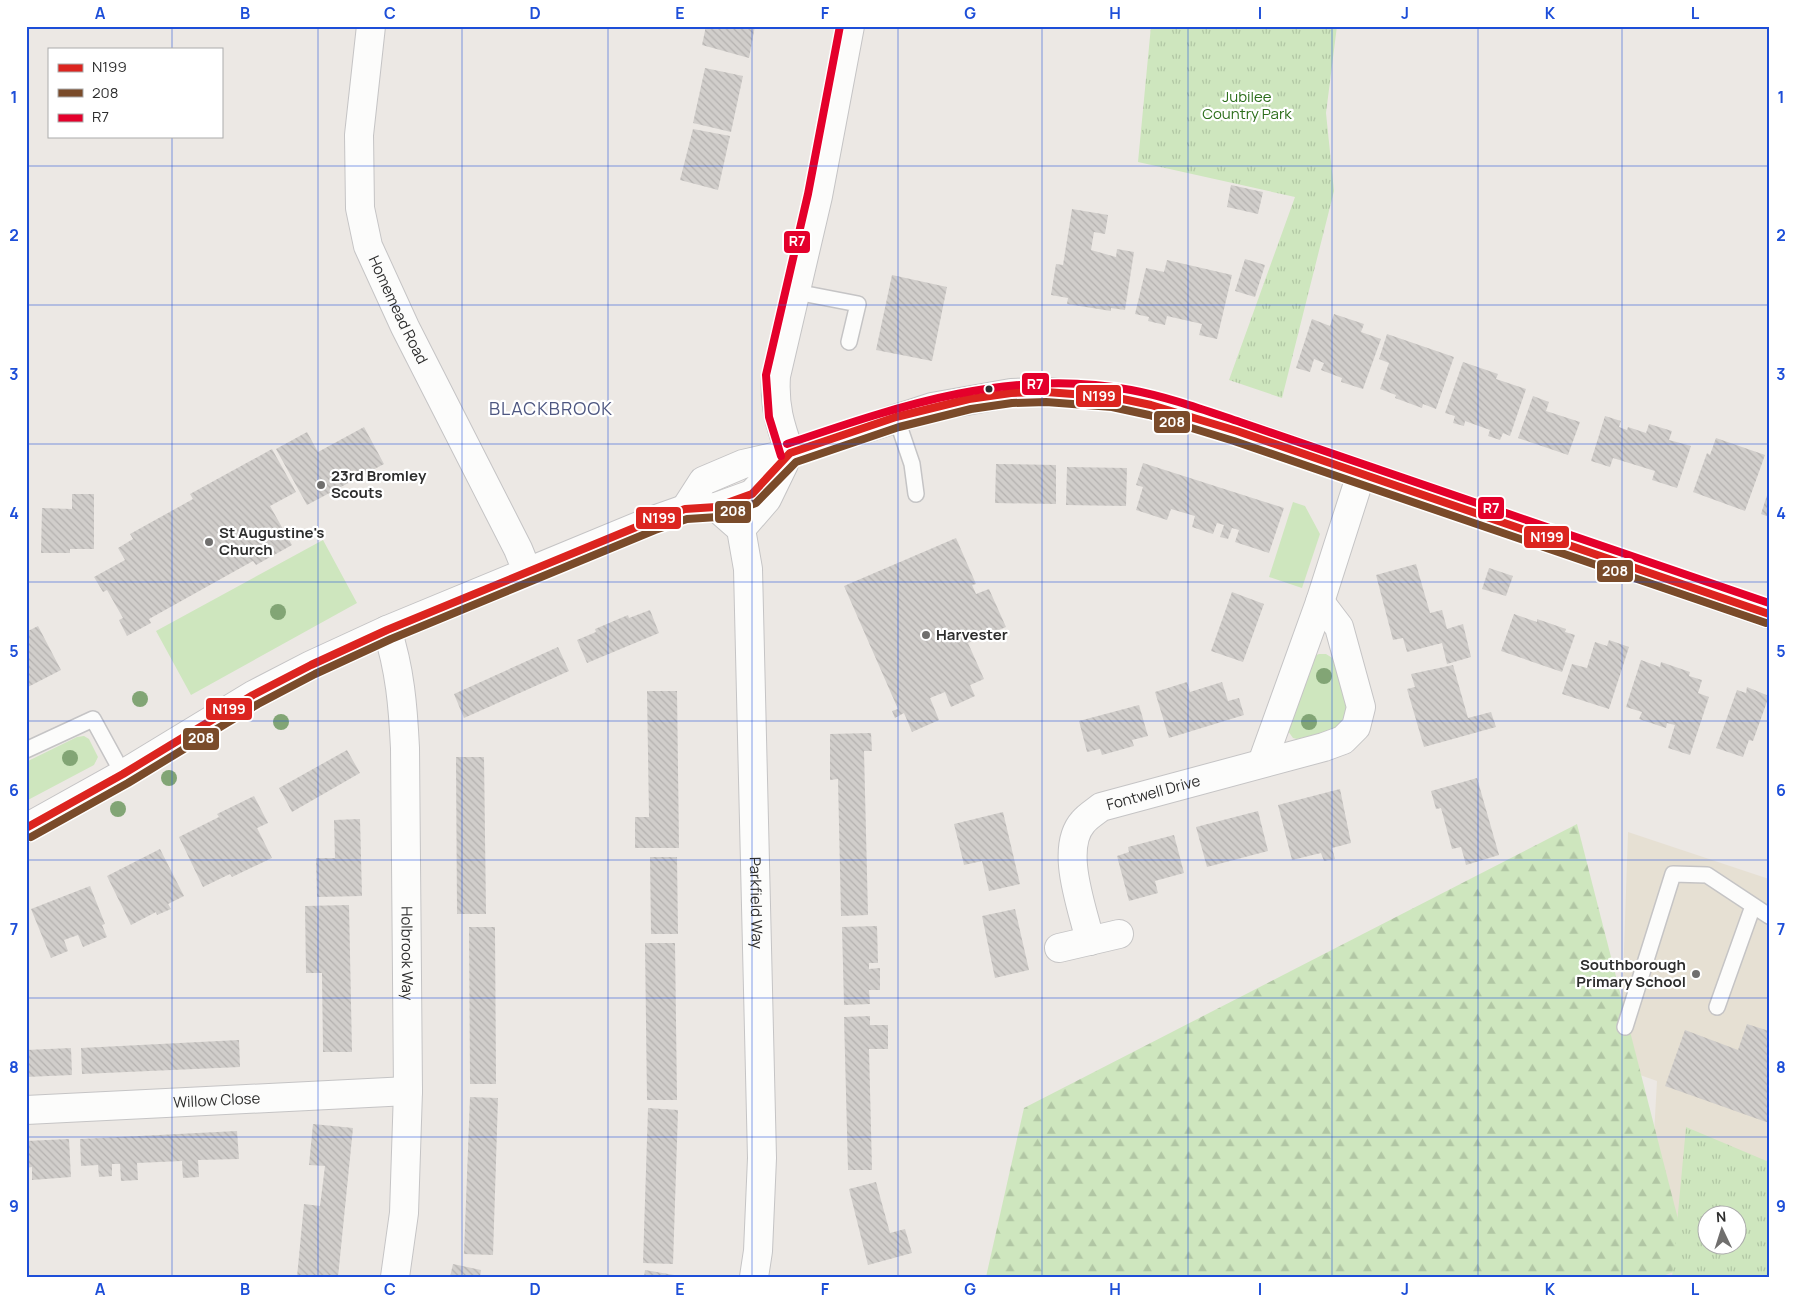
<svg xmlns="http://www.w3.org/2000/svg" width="1795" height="1303" viewBox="0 0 1795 1303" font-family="Manrope,sans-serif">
	<defs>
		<pattern id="forest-firs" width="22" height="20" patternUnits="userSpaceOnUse" patternTransform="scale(1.25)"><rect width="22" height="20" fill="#cee6be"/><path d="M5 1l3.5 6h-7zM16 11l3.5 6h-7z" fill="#b1c6a4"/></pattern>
		<pattern id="park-tufts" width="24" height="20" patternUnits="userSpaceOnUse" patternTransform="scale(1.25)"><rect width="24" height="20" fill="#cee6be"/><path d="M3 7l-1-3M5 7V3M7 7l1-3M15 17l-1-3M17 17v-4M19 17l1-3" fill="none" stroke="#b1c6a4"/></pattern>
		<pattern id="building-back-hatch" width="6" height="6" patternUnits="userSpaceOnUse" patternTransform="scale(1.25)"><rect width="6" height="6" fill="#d1cecb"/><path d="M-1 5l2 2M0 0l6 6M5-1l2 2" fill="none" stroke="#b4b1af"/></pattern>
	</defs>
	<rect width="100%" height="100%" fill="#ece8e4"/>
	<path fill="#e6e0d3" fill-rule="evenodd" d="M1628 832 1769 879V1277H1646L1657 1081 1620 1068ZM1708 1216H1738V1246H1708Z"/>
	<path fill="#cee6be" d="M1293 502 1305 506 1320 534 1302 588 1269 577Z
		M323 540 357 603 191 695 156 631Z
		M1319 654H1326L1334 659 1348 710 1343 723 1337 729 1297 739 1293 738 1288 731 1312 657Z
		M84 736 89 739 98 757 94 765 26 801V762L77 737Z"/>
	<path fill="url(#forest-firs)" d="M1577 824 1690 1266 1660 1277H986L1024 1108Z"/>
	<path fill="url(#park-tufts)" fill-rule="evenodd" d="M1151 26H1337L1326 113 1334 191 1282 398 1229 380 1295 197 1138 162Z
		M1686 1127 1769 1162V1277H1672ZM1708 1216H1738V1246H1708Z"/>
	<path fill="url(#building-back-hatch)" d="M706 26H755L749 58 702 45Z
		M705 68 743 76 731 132 693 123Z
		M693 129 730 136 718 190 680 180Z
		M1231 185 1263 192 1258 214 1227 207Z
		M1072 209 1108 215 1105 234 1094 232 1091 250 1116 257 1117 249 1134 252 1125 310 1111 308V311L1067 304 1068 298 1051 295 1056 264 1063 265Z
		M1245 259 1265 265 1255 297 1235 291Z
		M1167 260 1232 275 1217 339 1199 335 1202 324 1167 316 1165 325 1148 321 1149 317 1135 314 1146 268 1164 272Z
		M892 275 947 287 932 361 876 350Z
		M1334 314 1364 324 1361 332 1381 339 1363 389 1341 382 1342 378 1321 370 1324 363 1314 359 1310 372 1296 368 1312 319 1330 326Z
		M1387 334 1454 357 1436 409 1423 404 1422 408 1395 398 1396 395 1380 389 1389 363 1379 359Z
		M1463 362 1498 374 1496 379 1526 389 1510 436 1503 433 1500 440 1488 436 1490 430 1465 421 1464 426 1453 423 1455 416 1445 413Z
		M1533 396 1549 402 1546 411 1580 422 1568 455 1518 438Z
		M1605 416 1621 421 1619 427 1627 430 1628 427 1646 433 1649 424 1672 431 1669 440 1691 446 1677 488 1652 480 1655 471 1613 458 1610 467 1591 461Z
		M364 427 384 464 307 505 276 449 307 432 318 452Z
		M1716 438 1765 455 1745 511 1693 492 1707 453 1710 455Z
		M272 449 296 492 270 506 292 545 256 565 253 561 149 619 151 623 127 636 119 620 123 618 107 590 103 592 94 577 125 560 118 548 133 539 130 534 193 499 190 494Z
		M1143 463 1284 508 1269 553 1235 542 1239 530 1232 528 1228 539 1220 537 1224 525 1217 523 1213 534 1192 527 1195 516 1171 509 1167 520 1136 510 1143 487 1136 485Z
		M996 464 1056 465V504L995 503Z
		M1067 467 1127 468 1126 506 1066 505Z
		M1768 492H1769V517L1761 514Z
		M72 494H94V549H70V553H41L42 508 72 509Z
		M956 538 976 584 972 585 976 594 989 589 1006 627 968 643 984 679 970 685 975 696 951 707 945 692 930 698 939 720 912 732 904 713 895 718 892 711 898 709 844 586Z
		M1416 564 1430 613 1442 610 1447 629 1463 624 1471 657 1447 664 1442 643 1407 652 1403 638 1393 640 1376 575Z
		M1489 568 1513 576 1506 596 1482 589Z
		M1232 592 1264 604 1243 662 1211 651Z
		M650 610 659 633 587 663 577 640 596 632 595 629 628 615 629 618Z
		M1514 614 1537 622V619L1566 629 1565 632 1575 635 1562 672 1501 651Z
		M38 626 61 670 26 688V632Z
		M1609 640 1629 647 1609 709 1562 694 1572 664 1587 668 1595 642 1607 646Z
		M558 647 569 671 464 718 454 694Z
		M1641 660 1660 667 1661 662 1690 672 1689 676 1702 680 1698 693 1709 697 1690 755 1668 748 1675 725 1667 723 1666 728 1639 719 1642 712 1626 707Z
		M1453 665 1468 718 1491 712 1496 727 1424 747 1407 689 1415 687 1411 674Z
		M1187 682 1190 692 1222 682 1228 701 1239 698 1244 715 1169 738 1155 692Z
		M1747 687 1769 696 1753 741 1749 740 1743 757 1716 748 1737 690 1746 693Z
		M647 691H677L679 848H635V817H649Z
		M1139 705 1148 736 1132 740 1134 746 1102 755 1100 749 1087 752 1079 721Z
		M871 733 872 751H864L868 915 841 916 838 779 830 780V734Z
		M347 750 360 773 292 812 279 788Z
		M456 757H484L486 914H457Z
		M1477 778 1499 855 1466 865 1461 847 1452 849 1441 808 1436 809 1431 791Z
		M1340 789 1351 843 1332 848 1335 859 1324 861 1321 853 1292 860 1278 805Z
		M254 796 268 823 257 828 272 858 232 877 230 874 203 887 179 837 219 817 217 814Z
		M1258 811 1268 851 1207 867 1196 827Z
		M1003 812 1020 884 989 891 982 861 964 865 954 824Z
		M360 819 362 896 317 897 316 858H335L334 820Z
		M1174 835 1184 873 1155 881 1158 893 1129 901 1117 856 1129 852 1128 847Z
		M160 849 184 896 168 904 171 909 157 915 156 912 131 925 107 876Z
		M650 857H677L678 934H651Z
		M90 886 105 924 102 925 107 937 83 947 78 935 64 940 68 951 51 958 31 909Z
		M349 905 352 1052H323L322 973H306L305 906Z
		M1015 909 1029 970 995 978 982 916Z
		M877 926 878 963H869V969L880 968V990H869L870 1004 844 1005 842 927Z
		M469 927H495L496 1084H470Z
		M645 943H675L677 1100H647Z
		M870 1016V1025H888V1049H869L872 1170H848L844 1017Z
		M1747 1024 1769 1031V1123L1665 1086 1685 1030 1738 1050Z
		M239 1040 240 1067 82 1074 81 1048Z
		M71 1048 72 1075 26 1077V1050Z
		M470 1097 498 1098 493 1255 464 1254Z
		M648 1108 678 1110 673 1264 643 1263Z
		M313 1124 353 1128 338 1277H297L304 1204 320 1206 325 1166 309 1165Z
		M237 1131 239 1159 198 1160 199 1177 183 1178 182 1161 137 1163 138 1180 121 1181 120 1164H112V1176L99 1177 98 1165 81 1166 80 1139Z
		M69 1139 71 1177 32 1180V1167L26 1168V1141Z
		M876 1182 890 1233 905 1229 912 1253 868 1265 849 1189Z
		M453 1264 481 1270 480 1277H450Z
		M645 1270 674 1275V1277H644Z"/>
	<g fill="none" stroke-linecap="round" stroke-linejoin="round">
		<g stroke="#c5c4c5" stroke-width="18">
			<path id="service" d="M796 292 858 304 849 342
				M896 417 912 464 916 494
				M26 750 93 719 123 774
				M1717 1007 1753 906
				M1625 1027 1673 874 1707 875 1769 916"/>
		</g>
		<g stroke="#c5c4c5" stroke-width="30">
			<g id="minor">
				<path id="s1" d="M371 26 359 135 360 208 368 246 405 327 518 549 527 571"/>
				<path id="s2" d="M716 507 741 529 748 569 762 1158 758 1251 754 1277"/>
				<path d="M741 529 767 499 784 464"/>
				<path d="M1262 763 1320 602 1361 474"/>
				<path id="s3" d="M1090 941C1083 909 1059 849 1083 822 1088 816 1095 812 1101 807L1324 747 1343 740 1356 727 1361 707 1339 627 1320 602"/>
				<path d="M1059 948 1119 934"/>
				<path id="s4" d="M26 1110 408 1091"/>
			</g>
		</g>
		<g stroke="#c5c4c5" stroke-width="30">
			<g id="tertiary">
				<path d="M790 453C780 425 774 406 776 376L818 196 850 26"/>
				<path d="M685 509 703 481 743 464 790 453 932 407 1011 393 1046 392 1113 397 1151 405 1237 431 1769 614"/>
				<path id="s5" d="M387 630C400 669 403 707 405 748L408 1091 404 1213 395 1277"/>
				<path d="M26 828 123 774 253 695 311 665 387 630 651 521 685 509 716 507 752 494 790 453"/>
			</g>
		</g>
		<use href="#service" stroke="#fcfcfb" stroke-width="15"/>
		<use href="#minor" stroke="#fcfcfb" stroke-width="28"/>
		<use href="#tertiary" stroke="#fcfcfb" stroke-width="28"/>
		<g stroke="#fff" stroke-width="11">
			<path id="bus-1" d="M26 828 123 774 253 695 311 665 387 630 651 521 685 509 716 507 752 494 790 453 896 417 969 399 1011 393 1046 392 1113 397 1151 405 1237 431 1769 614"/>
		</g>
		<g stroke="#fff" stroke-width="11">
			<path id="bus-2" d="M31 837 128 783 258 704 315 674 391 639 655 530 687 519 718 517 756 503 796 462 899 427 971 409 1012 403 1046 402 1112 407 1149 415 1234 441 1766 623"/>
		</g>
		<g stroke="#fff" stroke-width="11">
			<path id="bus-3" d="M787 444C899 406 1012 367 1131 390 1168 397 1204 410 1240 422L1769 603
				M781 456 769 417 766 375 808 194 840 26"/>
		</g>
		<use href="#bus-1" stroke="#dc241f" stroke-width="8"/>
		<use href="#bus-2" stroke="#7a4b2a" stroke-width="8"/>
		<use href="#bus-3" stroke="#e4002b" stroke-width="8"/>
	</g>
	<g fill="#82a575">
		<circle cx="278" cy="612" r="8"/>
		<circle cx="1324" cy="676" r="8"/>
		<circle cx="140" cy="699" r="8"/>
		<circle cx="281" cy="722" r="8"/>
		<circle cx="1309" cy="722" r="8"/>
		<circle cx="70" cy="758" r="8"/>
		<circle cx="169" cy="778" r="8"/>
		<circle cx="118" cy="809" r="8"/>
	</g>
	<path fill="none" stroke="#1d4ed8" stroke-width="1" stroke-opacity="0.55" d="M172 26V49M318 26V1277M462 26V1277M608 26V1277M752 26V1277M898 26V1277M1042 26V1277M1188 26V1277M1332 26V1277M1478 26V1277M1622 26V1277M172 136V1277M26 166H1769M26 305H1769M26 444H1769M26 582H1769M26 721H1769M26 860H1769M26 998H1769M26 1137H1769"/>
	<circle fill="#2e2e2e" stroke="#fff" stroke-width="2" cx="989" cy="389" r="4.5"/>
	<g fill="#706f6e" stroke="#fff" stroke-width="2">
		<circle cx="321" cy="485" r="5"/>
		<circle cx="209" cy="542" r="5"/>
		<circle cx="926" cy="635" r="5"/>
		<circle cx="1696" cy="974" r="5"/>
	</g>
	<g text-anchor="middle" stroke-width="4.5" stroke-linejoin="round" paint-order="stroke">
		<g font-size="15" fill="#2c6e1b" stroke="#fff">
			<text x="1247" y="102">Jubilee<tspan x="1247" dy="17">Country Park</tspan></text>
		</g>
		<g font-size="15" fill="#2e2e2e" stroke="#fff">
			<text dy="5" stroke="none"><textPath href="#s1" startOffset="292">Homemead Road</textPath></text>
			<text dy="5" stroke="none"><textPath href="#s3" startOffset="201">Fontwell Drive</textPath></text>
			<text dy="5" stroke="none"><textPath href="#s2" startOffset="408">Parkfield Way</textPath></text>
			<text dy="5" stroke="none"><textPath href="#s5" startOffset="325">Holbrook Way</textPath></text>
			<text dy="5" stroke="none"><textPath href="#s4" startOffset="191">Willow Close</textPath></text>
		</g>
		<g font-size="15" font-weight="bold" fill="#2e2e2e" stroke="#fff" text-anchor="start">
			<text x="331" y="481">23rd Bromley<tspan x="331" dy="17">Scouts</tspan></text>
			<text x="219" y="538">St Augustine's<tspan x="219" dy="17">Church</tspan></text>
			<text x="936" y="640">Harvester</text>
			<text x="1686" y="970" text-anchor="end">Southborough<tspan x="1686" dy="17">Primary School</tspan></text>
		</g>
		<g font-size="18" letter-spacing="1" fill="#4d5680" stroke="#fff">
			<text x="551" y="415">BLACKBROOK</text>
		</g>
	</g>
	<g stroke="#fff" stroke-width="2">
		<rect x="783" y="230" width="28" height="24" rx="5" fill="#e4002b"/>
		<rect x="1021" y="372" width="29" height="24" rx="5" fill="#e4002b"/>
		<rect x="1075" y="384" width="47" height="24" rx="5" fill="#dc241f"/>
		<rect x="1153" y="410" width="38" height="24" rx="5" fill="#7a4b2a"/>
		<rect x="1477" y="496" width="28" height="24" rx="5" fill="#e4002b"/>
		<rect x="714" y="500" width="38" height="24" rx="5" fill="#7a4b2a"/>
		<rect x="635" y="506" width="47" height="24" rx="5" fill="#dc241f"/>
		<rect x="1523" y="525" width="47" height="24" rx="5" fill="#dc241f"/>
		<rect x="1596" y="559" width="38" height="24" rx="5" fill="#7a4b2a"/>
		<rect x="205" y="697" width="48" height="24" rx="5" fill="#dc241f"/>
		<rect x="182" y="727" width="38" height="24" rx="5" fill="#7a4b2a"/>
	</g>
	<g font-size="14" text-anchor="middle" font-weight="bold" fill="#fff">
		<text x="797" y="246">R7</text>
		<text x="1035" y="389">R7</text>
		<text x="1099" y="401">N199</text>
		<text x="1172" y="427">208</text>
		<text x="1491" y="513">R7</text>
		<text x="733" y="516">208</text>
		<text x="659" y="523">N199</text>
		<text x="1547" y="542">N199</text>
		<text x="1615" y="576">208</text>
		<text x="229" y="714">N199</text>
		<text x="201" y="743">208</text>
	</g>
	<rect width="1795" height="1303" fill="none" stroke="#ffffff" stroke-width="55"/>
	<rect x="48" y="48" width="175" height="90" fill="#ffffff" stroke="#ababab"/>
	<rect x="58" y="64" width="25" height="8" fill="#dc241f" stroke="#ababab"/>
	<text x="92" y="72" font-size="15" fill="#2e2e2e">N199</text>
	<rect x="58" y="89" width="25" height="8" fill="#7a4b2a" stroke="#ababab"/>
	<text x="92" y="98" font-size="15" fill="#2e2e2e">208</text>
	<rect x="58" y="114" width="25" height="8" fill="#e4002b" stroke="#ababab"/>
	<text x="92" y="122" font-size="15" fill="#2e2e2e">R7</text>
	<g transform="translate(1722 1230) rotate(356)"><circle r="24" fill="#ffffff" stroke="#ababab"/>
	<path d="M0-4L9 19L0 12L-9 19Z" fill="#706f6e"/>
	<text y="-8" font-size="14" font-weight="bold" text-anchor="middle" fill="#2e2e2e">N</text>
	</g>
	<rect x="28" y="28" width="1740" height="1248" fill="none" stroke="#1d4ed8" stroke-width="2"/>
	<g font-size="16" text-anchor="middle" font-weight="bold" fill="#1d4ed8">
		<text x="100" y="19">A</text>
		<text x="245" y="19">B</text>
		<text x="390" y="19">C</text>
		<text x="535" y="19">D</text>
		<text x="680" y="19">E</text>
		<text x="825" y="19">F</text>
		<text x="970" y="19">G</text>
		<text x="1115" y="19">H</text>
		<text x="1260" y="19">I</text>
		<text x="1405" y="19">J</text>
		<text x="1550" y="19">K</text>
		<text x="1695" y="19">L</text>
		<text x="14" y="103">1</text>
		<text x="1781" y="103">1</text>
		<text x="14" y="241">2</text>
		<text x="1781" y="241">2</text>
		<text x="14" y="380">3</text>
		<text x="1781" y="380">3</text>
		<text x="14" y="519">4</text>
		<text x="1781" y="519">4</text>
		<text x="14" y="657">5</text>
		<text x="1781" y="657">5</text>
		<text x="14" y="796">6</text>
		<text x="1781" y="796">6</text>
		<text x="14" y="935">7</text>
		<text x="1781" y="935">7</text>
		<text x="14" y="1073">8</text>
		<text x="1781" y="1073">8</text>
		<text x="14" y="1212">9</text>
		<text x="1781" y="1212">9</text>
		<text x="100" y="1295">A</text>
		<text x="245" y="1295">B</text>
		<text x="390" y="1295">C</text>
		<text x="535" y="1295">D</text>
		<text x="680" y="1295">E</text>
		<text x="825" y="1295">F</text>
		<text x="970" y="1295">G</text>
		<text x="1115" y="1295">H</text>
		<text x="1260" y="1295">I</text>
		<text x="1405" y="1295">J</text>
		<text x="1550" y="1295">K</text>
		<text x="1695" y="1295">L</text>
	</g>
</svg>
